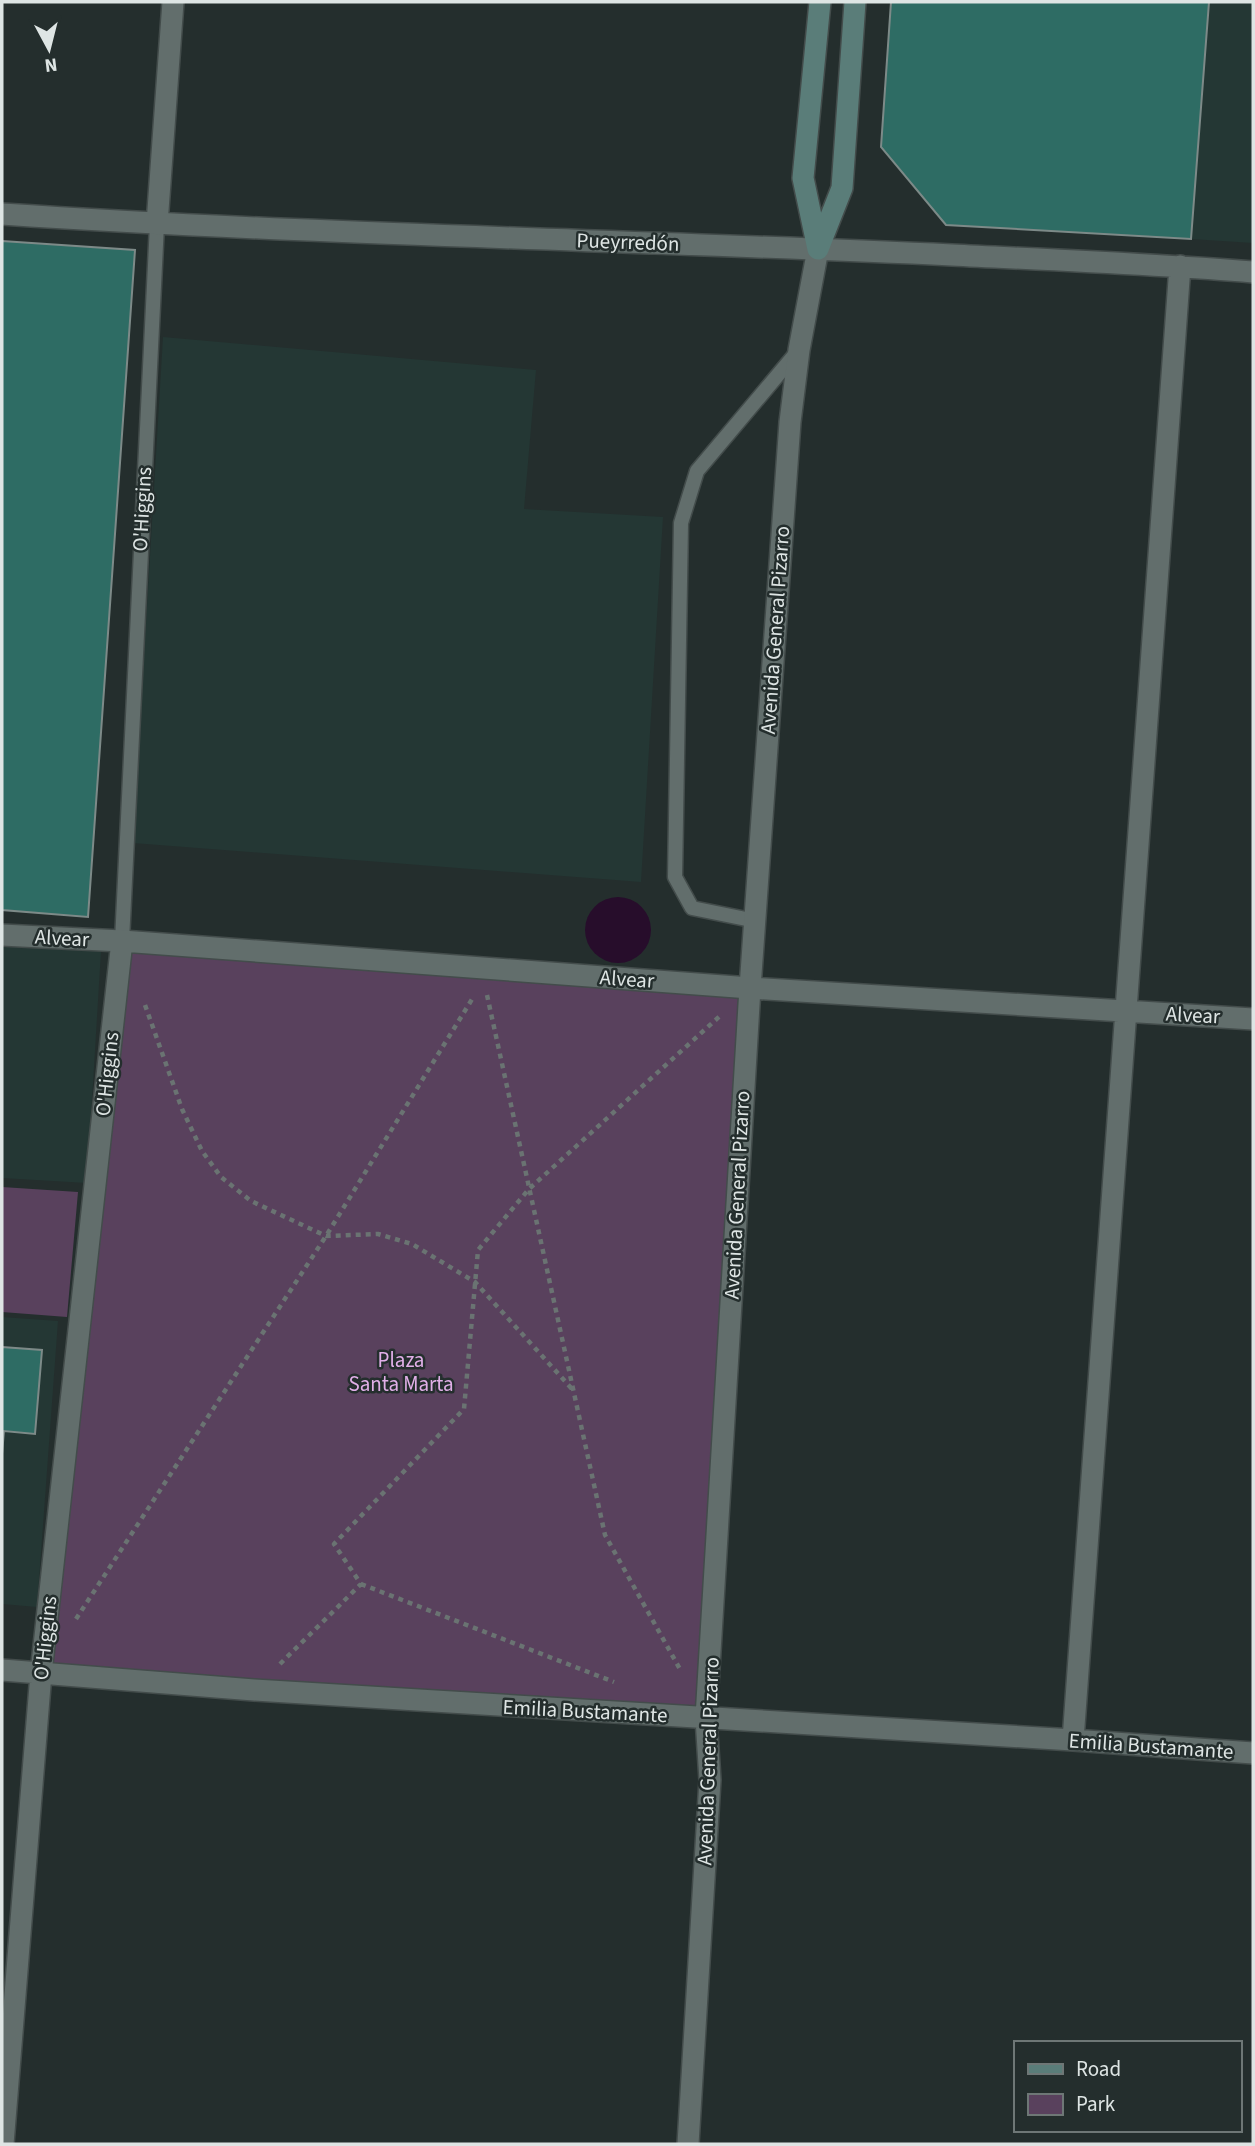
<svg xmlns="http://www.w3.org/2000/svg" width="1255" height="2146" viewBox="0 0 1255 2146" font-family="'Source Sans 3',sans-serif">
	<rect width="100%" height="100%" fill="#242e2d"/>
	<path fill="#243734" d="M1208 2H1253V243L1191 239Z
		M163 337 536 370 524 509 663 517 641 882 133 843Z
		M2 945 101 951 87 1183 2 1178Z
		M2 1317 58 1321 37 1607 2 1604Z"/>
	<path fill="#59415d" d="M122 941 750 988 706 1718 41 1673Z
		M2 1187 78 1192 67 1317 2 1312Z"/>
	<path fill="#270d2b" d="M585 930a33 33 0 1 1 66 0a33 33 0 1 1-66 0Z"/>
	<path fill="#2e6c64" stroke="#7d8a88" stroke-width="2" d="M891 2H1209L1191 239 946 225 881 147Z
		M2 241 135 250 88 917 2 910Z
		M2 1347 42 1350 35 1434 4 1431 2 1454Z"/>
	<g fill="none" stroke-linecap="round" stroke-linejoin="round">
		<g stroke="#434c4b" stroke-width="17">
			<path id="lane" d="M756 921 692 908 675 877 681 523 697 471 798 351
				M122 941 157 224"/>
		</g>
		<g stroke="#434c4b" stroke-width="24">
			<path id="street" d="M2 214C318 235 635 240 952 255 1052 260 1153 264 1253 272
				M157 224 173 2
				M2 935 122 941 750 988 1253 1019
				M2 1670 254 1690 1073 1740 1253 1753
				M1073 1740 1180 266
				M3 2144 41 1673 122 941
				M688 2144 710 1780 706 1718 750 988 790 422 799 350 818 249"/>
		</g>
		<g stroke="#434c4b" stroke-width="24">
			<path id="secondary" d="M818 249 842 188 855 2
				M818 249 803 178 820 2"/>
		</g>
		<path stroke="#6a7372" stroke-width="4.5" stroke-dasharray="5 5" stroke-linecap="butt" d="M487 995 605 1535 681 1671
			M145 1005 182 1109 202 1151 221 1177 251 1201 326 1236 378 1234 412 1244 475 1282 573 1390
			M361 1584 614 1682
			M76 1619 326 1236 474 996
			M280 1664 361 1584 334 1544 464 1409 478 1250 529 1189 721 1015"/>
		<use href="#lane" stroke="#626e6c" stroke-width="14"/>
		<use href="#street" stroke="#626e6c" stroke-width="21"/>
		<use href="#secondary" stroke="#5a7d79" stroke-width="21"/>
	</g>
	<g text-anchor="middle" stroke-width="5" stroke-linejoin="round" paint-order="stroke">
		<g font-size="21" fill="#dee5e4" stroke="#242e2d">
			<text transform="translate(628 242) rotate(2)" y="7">Pueyrredón</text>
			<text transform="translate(142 509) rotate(-87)" y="7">O'Higgins</text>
			<text transform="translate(775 630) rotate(-86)" y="7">Avenida General Pizarro</text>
			<text transform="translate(62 938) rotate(3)" y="7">Alvear</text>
			<text transform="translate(627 979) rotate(4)" y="7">Alvear</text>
			<text transform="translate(1193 1015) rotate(3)" y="7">Alvear</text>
			<text transform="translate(107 1074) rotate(-84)" y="7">O'Higgins</text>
			<text transform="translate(737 1195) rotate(-87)" y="7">Avenida General Pizarro</text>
			<text transform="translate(45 1638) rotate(-84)" y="7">O'Higgins</text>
			<text transform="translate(585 1711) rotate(3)" y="7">Emilia Bustamante</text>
			<text transform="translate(1151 1746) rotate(4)" y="7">Emilia Bustamante</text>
			<text transform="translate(708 1761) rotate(-88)" y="7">Avenida General Pizarro</text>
		</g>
		<g font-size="21" fill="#e1afe8" stroke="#242e2d">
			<text x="401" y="1367">Plaza<tspan x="401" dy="24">Santa Marta</tspan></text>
		</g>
	</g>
	<rect width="1255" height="2146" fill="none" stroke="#dee5e4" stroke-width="7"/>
	<rect x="1014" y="2041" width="228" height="91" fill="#242e2d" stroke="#6e7776" stroke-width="2"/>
	<rect x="1028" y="2064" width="35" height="10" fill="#5a7d79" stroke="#6e7776" stroke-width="2"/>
	<text x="1076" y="2076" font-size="21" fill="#dee5e4">Road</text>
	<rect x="1028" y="2094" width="35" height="21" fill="#59415d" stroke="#6e7776" stroke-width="2"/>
	<text x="1076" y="2111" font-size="21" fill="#dee5e4">Park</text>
	<g transform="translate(49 49) rotate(173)" stroke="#242e2d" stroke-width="5" paint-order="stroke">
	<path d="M0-5L12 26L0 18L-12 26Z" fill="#dee5e4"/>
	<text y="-10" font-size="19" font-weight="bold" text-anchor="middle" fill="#dee5e4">N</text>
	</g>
</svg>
